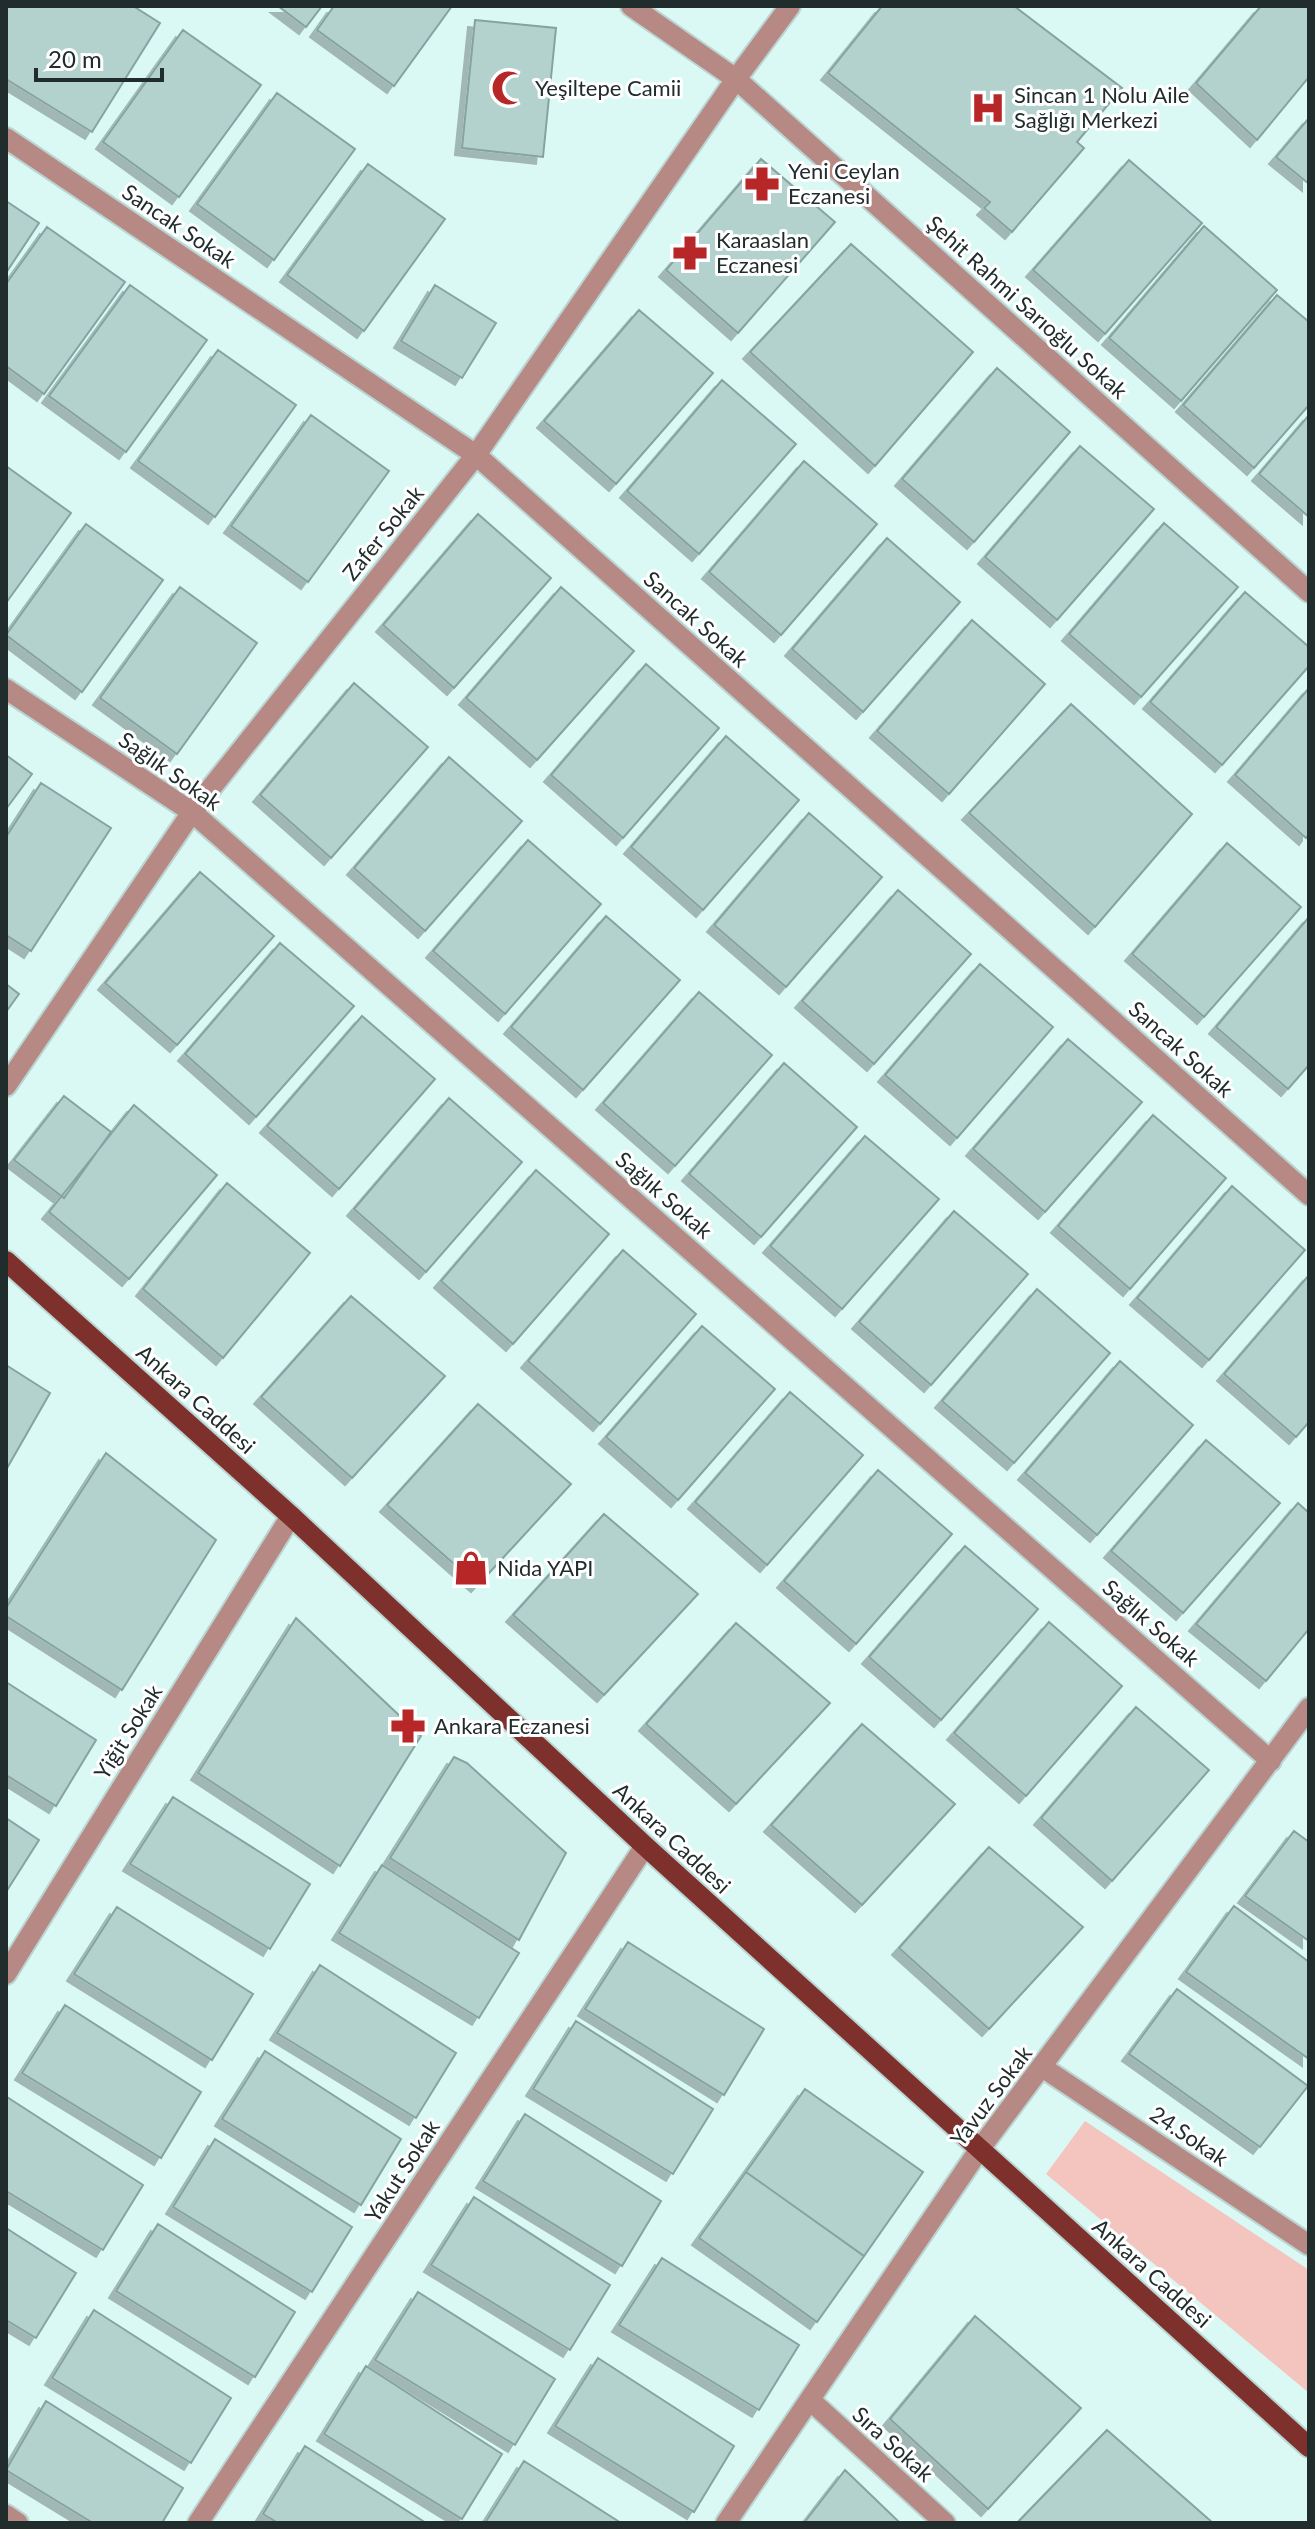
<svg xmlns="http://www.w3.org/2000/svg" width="1315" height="2529" viewBox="0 0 1315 2529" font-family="Lato,sans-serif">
	<defs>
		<filter id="shadow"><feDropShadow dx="-7" dy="7" stdDeviation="0" flood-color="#0004"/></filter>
	</defs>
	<rect width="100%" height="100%" fill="#daf9f5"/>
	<path fill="#f4c5bf" d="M1085 2121 1309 2270V2393L1046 2174Z"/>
	<path fill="#b3d2ce" stroke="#86a3a0" stroke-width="2" filter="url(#shadow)" d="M6 6H133L160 23 92 132 6 79Z
		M278 6H322L306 27Z
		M334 6H452L394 86 317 30Z
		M882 6H1014L1122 88 1077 142 1084 148 1012 232 984 208 990 202 828 73Z
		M1261 6H1309V77L1257 140 1196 83Z
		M475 20 556 28 543 157 462 148Z
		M183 30 261 85 179 197 103 142Z
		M277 93 355 149 274 260 197 204Z
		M1309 118V184L1276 157Z
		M761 159 835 222 738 333 666 270Z
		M1129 160 1202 223 1105 334 1033 270Z
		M368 164 445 219 364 331 287 275Z
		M6 201 39 223 6 273Z
		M1204 226 1277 290 1181 401 1109 338Z
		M47 227 125 282 44 394 6 366V284Z
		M851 244 973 352 875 466 750 352Z
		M130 285 207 340 126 452 49 396Z
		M435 285 496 323 462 378 401 341Z
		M1277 295 1309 322V405L1254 468 1183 405Z
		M639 310 713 373 616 484 544 421Z
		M218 350 296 405 215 517 138 461Z
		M997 368 1070 432 974 542 902 479Z
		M722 380 796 444 699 554 627 491Z
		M311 415 389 471 308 582 231 526Z
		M1309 415V517L1259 474Z
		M1080 446 1154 509 1057 620 985 557Z
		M804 461 877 524 781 635 709 572Z
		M6 466 71 513 6 603Z
		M478 514 551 578 454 688 383 625Z
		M1164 523 1238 587 1141 697 1069 634Z
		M86 524 163 580 82 692 6 635Z
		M887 538 960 602 863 712 792 649Z
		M180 587 257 643 177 754 100 698Z
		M561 587 634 651 537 760 466 698Z
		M1245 592 1309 647V666L1222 765 1150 702Z
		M972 620 1045 684 949 794 877 731Z
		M646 664 719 728 623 838 551 775Z
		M354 683 428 747 331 858 260 795Z
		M1309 688V834L1306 838 1235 775Z
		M1071 704 1192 814 1095 927 969 813Z
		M726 736 799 800 703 910 631 847Z
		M6 755 32 774 6 809Z
		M449 757 522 821 425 931 354 868Z
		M41 783 111 828 31 951 6 935V837Z
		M809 813 882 877 786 987 714 925Z
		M528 840 601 904 505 1014 433 951Z
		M1227 843 1301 907 1204 1017 1132 954Z
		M200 872 274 936 177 1045 105 983Z
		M898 890 971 954 874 1064 802 1001Z
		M606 916 680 980 583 1090 511 1027Z
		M1309 917V1065L1288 1089 1216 1027Z
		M280 943 354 1006 256 1117 185 1054Z
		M980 964 1053 1027 957 1138 885 1075Z
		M6 984 19 994 6 1012Z
		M699 992 772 1055 675 1166 603 1103Z
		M362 1016 435 1079 339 1189 267 1126Z
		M1068 1039 1142 1102 1045 1212 973 1149Z
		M784 1063 857 1127 761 1237 689 1174Z
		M64 1096 111 1132 64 1198 14 1160Z
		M449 1098 522 1162 426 1272 354 1209Z
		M134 1105 217 1175 129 1279 49 1212Z
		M1153 1115 1226 1178 1130 1289 1058 1226Z
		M865 1136 939 1199 842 1309 770 1246Z
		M536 1170 609 1234 513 1344 441 1281Z
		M227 1183 310 1253 223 1358 143 1289Z
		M1232 1186 1305 1250 1209 1360 1137 1298Z
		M954 1211 1028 1274 931 1385 859 1322Z
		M623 1250 696 1314 600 1424 528 1361Z
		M1309 1275V1422L1296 1437 1224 1374Z
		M1037 1289 1110 1353 1014 1463 942 1401Z
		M351 1296 445 1376 352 1478 261 1397Z
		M702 1326 775 1389 678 1500 606 1437Z
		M1120 1361 1193 1425 1097 1535 1025 1473Z
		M6 1365 50 1393 6 1470Z
		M790 1392 863 1455 767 1565 695 1502Z
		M478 1404 571 1484 478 1585 387 1505Z
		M1206 1440 1280 1503 1183 1613 1111 1551Z
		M106 1453 216 1540 122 1690 6 1616V1608Z
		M878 1470 952 1534 856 1644 784 1581Z
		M1298 1503 1309 1513V1629L1266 1681 1196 1624Z
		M604 1514 698 1594 604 1695 513 1615Z
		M965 1546 1038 1609 941 1720 869 1657Z
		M296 1618 421 1736 340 1866 198 1773Z
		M1049 1622 1122 1686 1026 1796 954 1733Z
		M736 1623 830 1703 736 1804 646 1724Z
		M6 1682 96 1740 56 1806 6 1775Z
		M1136 1707 1209 1770 1112 1881 1041 1818Z
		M862 1724 955 1804 862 1905 771 1825Z
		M454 1757 467 1763 566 1853 519 1940 390 1858Z
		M173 1797 310 1884 270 1949 130 1864Z
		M6 1818 39 1840 6 1892Z
		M1294 1831 1309 1842V1941L1245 1896Z
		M989 1847 1083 1927 989 2029 899 1948Z
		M382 1865 519 1953 479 2018 339 1933Z
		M1234 1906 1309 1962V2059L1186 1972Z
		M117 1907 253 1994 212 2060 74 1974Z
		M628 1942 764 2029 724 2095 585 2009Z
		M320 1965 456 2053 416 2118 277 2033Z
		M1177 1989 1308 2086 1260 2147 1129 2054Z
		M65 2005 201 2092 161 2158 22 2073Z
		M576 2021 713 2109 673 2174 533 2089Z
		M265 2051 401 2139 361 2205 222 2119Z
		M805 2089 923 2172 864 2256 746 2172Z
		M7 2097 143 2185 103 2250 6 2191Z
		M525 2114 661 2201 622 2266 483 2181Z
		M215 2139 352 2227 312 2292 173 2207Z
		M746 2172 864 2256 817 2322 699 2238Z
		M474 2197 610 2285 570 2350 431 2265Z
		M158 2224 295 2312 255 2377 116 2291Z
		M6 2228 76 2273 36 2338 6 2320Z
		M662 2258 799 2345 759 2410 619 2325Z
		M418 2292 555 2379 515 2445 375 2360Z
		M94 2310 231 2398 191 2463 52 2378Z
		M975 2316 1081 2408 988 2509 890 2419Z
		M598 2358 734 2446 694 2512 555 2426Z
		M366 2366 502 2454 462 2519 324 2434Z
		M46 2401 183 2488 162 2523H93L6 2470Z
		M1107 2430 1213 2523H1017Z
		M305 2446 426 2523H278L263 2514Z
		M524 2461 621 2523H485Z
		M845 2470 898 2521 896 2523H804Z"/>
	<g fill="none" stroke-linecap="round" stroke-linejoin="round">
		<g stroke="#b9d4d1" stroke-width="24">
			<path id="minor" d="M631 6 736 79 1309 592
				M6 138 476 455 1309 1195
				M6 689 192 812 1271 1761
				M6 1086 192 812 476 455 736 79 790 6
				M6 1974 291 1516
				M1042 2067 1309 2245
				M810 2400 945 2523
				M6 2515 18 2523
				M198 2523 645 1846
				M726 2523 979 2150 1309 1708"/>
		</g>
		<g stroke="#b9d4d1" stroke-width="24">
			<path id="major" d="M6 1261 291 1516 645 1846 1309 2447"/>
		</g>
		<use href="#minor" stroke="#b78984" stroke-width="20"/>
		<use href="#major" stroke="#7e312c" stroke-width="20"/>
	</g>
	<defs>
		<g id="mosque-bare" transform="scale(2.76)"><path d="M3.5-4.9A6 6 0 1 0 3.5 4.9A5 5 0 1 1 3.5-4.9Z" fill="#b72728" stroke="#fff" stroke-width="2.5" paint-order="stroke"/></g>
		<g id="hospital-bare" transform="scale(2.76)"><path d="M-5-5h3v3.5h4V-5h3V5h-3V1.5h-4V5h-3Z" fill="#b72728" stroke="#fff" stroke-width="2.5" paint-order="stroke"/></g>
		<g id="pharmacy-bare" transform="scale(2.76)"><path d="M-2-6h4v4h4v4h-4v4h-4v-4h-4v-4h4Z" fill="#b72728" stroke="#fff" stroke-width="2.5" paint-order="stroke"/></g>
		<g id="shop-bare" transform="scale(2.76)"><path d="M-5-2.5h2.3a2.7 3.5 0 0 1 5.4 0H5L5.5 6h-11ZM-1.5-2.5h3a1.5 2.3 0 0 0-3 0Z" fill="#b72728" stroke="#fff" stroke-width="2.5" paint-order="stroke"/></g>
	</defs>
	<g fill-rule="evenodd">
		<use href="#mosque-bare" x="509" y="88"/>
		<use href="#hospital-bare" x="988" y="108"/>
		<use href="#pharmacy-bare" x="762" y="184"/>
		<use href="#pharmacy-bare" x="690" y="253"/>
		<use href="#shop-bare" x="471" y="1568"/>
		<use href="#pharmacy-bare" x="408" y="1726"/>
	</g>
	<g text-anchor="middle" stroke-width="6" stroke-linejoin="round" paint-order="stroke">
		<g font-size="22" fill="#212d2c" stroke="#fff" text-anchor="start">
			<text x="535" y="96">Yeşiltepe Camii</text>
			<text x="1014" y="103">Sincan 1 Nolu Aile<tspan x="1014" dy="25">Sağlığı Merkezi</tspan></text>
			<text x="788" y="179">Yeni Ceylan<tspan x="788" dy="25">Eczanesi</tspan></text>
			<text x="716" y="248">Karaaslan<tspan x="716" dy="25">Eczanesi</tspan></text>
			<text x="497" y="1576">Nida YAPI</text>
			<text x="434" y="1734">Ankara Eczanesi</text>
		</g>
		<g font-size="22" fill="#212d2c" stroke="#fff">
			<text transform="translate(179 226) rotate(34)" y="8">Sancak Sokak</text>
			<text transform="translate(1027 307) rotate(42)" y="8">Şehit Rahmi Sarıoğlu Sokak</text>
			<text transform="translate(383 533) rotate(-51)" y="8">Zafer Sokak</text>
			<text transform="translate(696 619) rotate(42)" y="8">Sancak Sokak</text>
			<text transform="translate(170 771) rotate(35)" y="8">Sağlık Sokak</text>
			<text transform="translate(1181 1049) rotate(42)" y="8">Sancak Sokak</text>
			<text transform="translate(664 1195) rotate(41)" y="8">Sağlık Sokak</text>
			<text transform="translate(196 1399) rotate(42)" y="8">Ankara Caddesi</text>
			<text transform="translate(1151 1623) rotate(41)" y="8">Sağlık Sokak</text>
			<text transform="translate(128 1732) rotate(-58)" y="8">Yiğit Sokak</text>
			<text transform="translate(672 1838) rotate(43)" y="8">Ankara Caddesi</text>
			<text transform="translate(991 2096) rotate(-53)" y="8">Yavuz Sokak</text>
			<text transform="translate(1189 2136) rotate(34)" y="8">24.Sokak</text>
			<text transform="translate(402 2171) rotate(-57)" y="8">Yakut Sokak</text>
			<text transform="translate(1152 2273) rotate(42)" y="8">Ankara Caddesi</text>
			<text transform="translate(893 2444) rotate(42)" y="8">Sıra Sokak</text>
		</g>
	</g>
	<rect width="1315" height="2529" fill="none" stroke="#212d2c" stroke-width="16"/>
	<path d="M36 68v12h126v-12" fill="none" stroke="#212d2c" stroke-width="4"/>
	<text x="48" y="68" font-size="24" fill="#212d2c" stroke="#ffffff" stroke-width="6" paint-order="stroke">20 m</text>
</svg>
